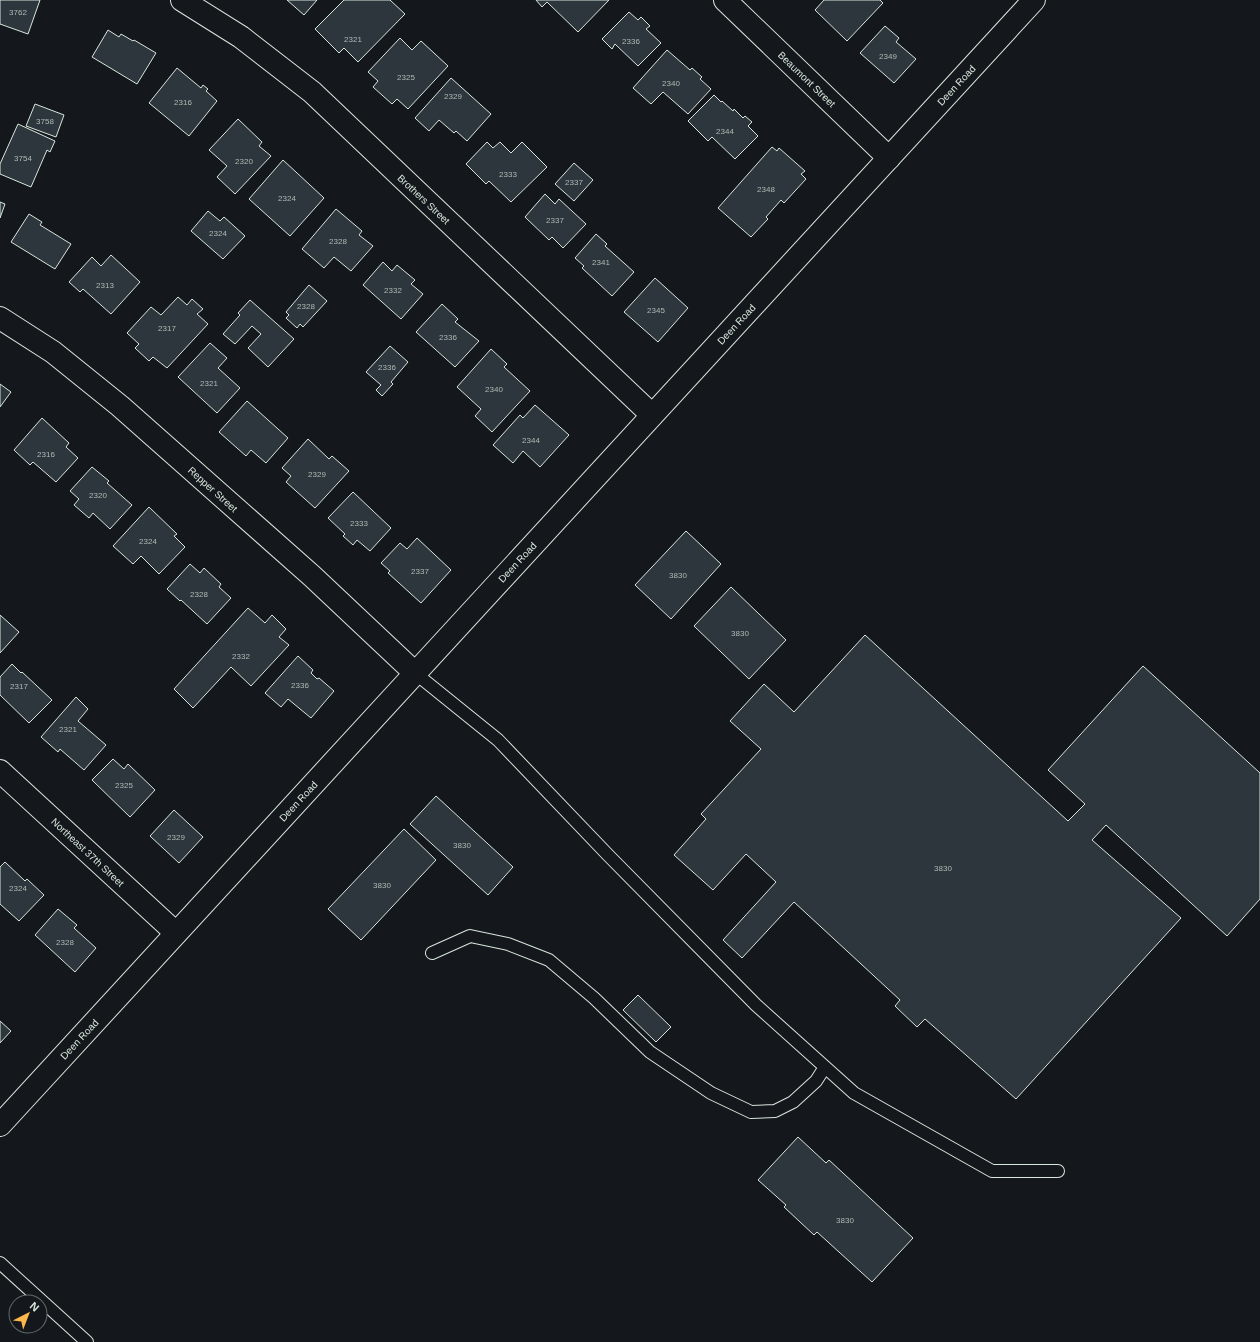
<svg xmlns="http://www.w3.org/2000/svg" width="1260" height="1342" viewBox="0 0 1260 1342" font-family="Arial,sans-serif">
	<rect width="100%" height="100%" fill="#14181c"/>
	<path fill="#2c363c" stroke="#d8e6dc" d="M0 0H40L28 34 0 24Z
		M287 0H317L304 15Z
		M344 0H390L405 14 358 62 344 48 339 53 315 29Z
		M536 0H609L578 32 547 2 542 7Z
		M824 0H880L883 3 847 41 815 10Z
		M629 12 638 20 641 17 650 26 646 29 661 43 638 66 615 44 612 49 602 39Z
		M885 26 899 38 896 42 916 59 894 83 860 53Z
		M108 30 119 37 121 34 133 41 134 40 156 53 137 84 92 57Z
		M400 38 412 50 421 41 448 66 408 109 397 99 392 104 373 87 378 81 368 72Z
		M667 50 690 70 692 68 702 77 700 79 711 89 688 114 663 92 651 104 633 88Z
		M177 68 201 88 203 85 208 89 206 91 217 101 189 136 149 103Z
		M451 78 491 114 467 141 456 131 454 133 439 120 429 131 415 118Z
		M714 95 721 102 722 101 733 111 734 109 743 118 745 116 752 122 748 126 758 136 735 159 712 137 708 141 688 121Z
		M35 104 64 115 56 137 26 126Z
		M238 119 262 142 259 146 271 156 235 194 217 177 227 166 209 150Z
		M18 124 55 141 50 152 47 150 31 187 0 174V164Z
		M487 142 493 148 500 142 511 153 522 142 547 167 511 202 489 181 486 184 466 164Z
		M772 147 777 151 779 148 805 171 801 174 806 179 784 203 781 200 766 217 768 219 751 237 718 208Z
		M283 160 324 198 290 236 249 199Z
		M574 163 593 180 574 201 555 184Z
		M545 194 555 204 559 199 586 224 563 248 552 237 549 240 525 217Z
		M0 202 5 204 0 218Z
		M336 209 362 231 359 235 373 246 351 271 334 257 324 268 302 249Z
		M208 211 220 221 224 217 245 236 223 259 191 231Z
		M29 214 42 222 40 225 71 244 55 269 11 242Z
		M596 234 607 244 605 246 634 272 612 296 582 268 584 266 575 258Z
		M111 255 140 282 111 314 83 289 80 292 69 282 92 257 101 266Z
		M383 262 392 271 397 265 415 280 411 284 423 294 401 319 363 285Z
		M655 278 688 308 658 342 624 312Z
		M309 285 327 301 303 327 300 324 297 328 286 318 289 315 286 312Z
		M178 297 187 305 192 299 203 309 197 314 208 324 167 368 153 357 149 361 135 348 139 344 127 333 151 307 161 315Z
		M250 300 294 339 268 367 248 348 261 334 252 326 235 344 223 334 240 315 238 313Z
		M442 304 458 319 455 322 479 341 455 367 416 332Z
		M210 343 227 358 218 368 240 388 217 413 178 377Z
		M390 346 408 362 391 382 393 384 382 396 376 390 381 385 366 372Z
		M491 349 507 364 504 367 530 391 492 432 475 416 481 409 457 387Z
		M0 384 11 392 0 407Z
		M247 401 288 438 266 463 251 450 246 456 219 432Z
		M535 405 569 435 540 467 523 451 513 463 493 445 520 415 523 418Z
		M42 418 69 443 66 447 78 458 56 482 33 462 30 465 14 450Z
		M308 439 329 459 332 456 349 471 315 508 286 482 291 476 282 468Z
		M92 467 109 481 107 483 132 505 110 529 93 513 89 518 74 505 79 499 70 491Z
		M353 492 391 528 370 551 357 540 353 545 343 536 345 534 328 518Z
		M149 507 177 534 174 536 185 547 159 574 141 556 133 564 113 546Z
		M686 531 721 564 671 619 635 585Z
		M417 538 451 570 421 603 388 573 390 571 381 563 400 543 407 549Z
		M190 564 200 573 204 568 221 584 219 587 231 598 207 624 181 600 180 601 167 589Z
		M731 587 786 640 749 679 694 626Z
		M248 608 265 623 272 615 286 629 279 637 289 645 251 686 231 667 193 708 174 689Z
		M0 615 19 632 0 653Z
		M865 635 1068 821 1085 804 1048 770 1143 666 1260 773V899L1227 936 1106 825 1092 840 1181 918 1016 1099 925 1019 917 1027 895 1006 900 1000 794 902 742 958 723 940 776 882 746 854 713 890 674 855 706 819 701 814 761 749 730 721 764 684 794 712Z
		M298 656 313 670 311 673 317 679 319 678 334 691 311 718 288 699 281 707 265 693Z
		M12 664 21 673 22 672 52 700 29 723 0 695V677Z
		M76 697 88 709 78 721 106 745 84 770 60 749 58 752 41 737Z
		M113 759 124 769 128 764 155 790 130 817 92 780Z
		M436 796 513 867 488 895 410 824Z
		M174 810 203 837 179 863 150 836Z
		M404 829 436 860 361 940 328 909Z
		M5 862 25 881 27 879 44 895 19 921 0 904V867Z
		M58 909 77 925 74 928 96 948 75 972 35 935Z
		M638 995 671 1027 656 1042 623 1010Z
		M0 1021 11 1031 0 1043Z
		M798 1137 826 1163 829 1160 913 1238 872 1282 817 1232 814 1235 784 1207 786 1205 758 1180Z"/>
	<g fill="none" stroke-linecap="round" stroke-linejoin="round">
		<g stroke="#d8e6dc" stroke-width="14">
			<path id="service" d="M415 673 498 740 608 855 756 1005 854 1093 992 1171H1058
				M432 953 470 936 508 944 549 960 594 998 650 1052 711 1093 751 1112 775 1111 793 1102 816 1081 825 1067
				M0 1263 87 1342"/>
		</g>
		<g stroke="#d8e6dc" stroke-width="24">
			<path id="minor" d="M182 0 241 37 312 92 652 415
				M725 0 889 158
				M0 318 53 352 120 406 312 576 415 673
				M0 771 176 933"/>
		</g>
		<g stroke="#d8e6dc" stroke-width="24">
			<path id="secondary" d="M0 1125 1034 0"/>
		</g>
		<use href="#service" stroke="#14181c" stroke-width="12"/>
		<use href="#minor" stroke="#14181c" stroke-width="22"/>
		<use href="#secondary" stroke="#14181c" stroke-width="22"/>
	</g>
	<g text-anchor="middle" stroke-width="3" stroke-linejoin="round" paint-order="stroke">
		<g font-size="8" fill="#adbab4">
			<text x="18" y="15">3762</text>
			<text x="353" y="42">2321</text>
			<text x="631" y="44">2336</text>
			<text x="888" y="59">2349</text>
			<text x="406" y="80">2325</text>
			<text x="671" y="86">2340</text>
			<text x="453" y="99">2329</text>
			<text x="183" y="105">2316</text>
			<text x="45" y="124">3758</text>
			<text x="725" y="134">2344</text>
			<text x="23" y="161">3754</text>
			<text x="244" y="164">2320</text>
			<text x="508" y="177">2333</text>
			<text x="574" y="185">2337</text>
			<text x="766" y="192">2348</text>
			<text x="287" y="201">2324</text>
			<text x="555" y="223">2337</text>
			<text x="218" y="236">2324</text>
			<text x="338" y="244">2328</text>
			<text x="601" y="265">2341</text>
			<text x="105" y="288">2313</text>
			<text x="393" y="293">2332</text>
			<text x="306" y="309">2328</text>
			<text x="656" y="313">2345</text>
			<text x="167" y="331">2317</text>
			<text x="448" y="340">2336</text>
			<text x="387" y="370">2336</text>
			<text x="209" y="386">2321</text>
			<text x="494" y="392">2340</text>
			<text x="531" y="443">2344</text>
			<text x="46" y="457">2316</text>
			<text x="317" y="477">2329</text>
			<text x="98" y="498">2320</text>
			<text x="359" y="526">2333</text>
			<text x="148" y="544">2324</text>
			<text x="420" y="574">2337</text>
			<text x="678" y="578">3830</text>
			<text x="199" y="597">2328</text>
			<text x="740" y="636">3830</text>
			<text x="241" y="659">2332</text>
			<text x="300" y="688">2336</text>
			<text x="19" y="689">2317</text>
			<text x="68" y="732">2321</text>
			<text x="124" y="788">2325</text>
			<text x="176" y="840">2329</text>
			<text x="462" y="848">3830</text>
			<text x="943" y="871">3830</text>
			<text x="382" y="888">3830</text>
			<text x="18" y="891">2324</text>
			<text x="65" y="945">2328</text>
			<text x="845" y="1223">3830</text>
		</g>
		<g font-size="10" fill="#d8e6dc" stroke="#14181c">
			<text transform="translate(807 79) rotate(44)" y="4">Beaumont Street</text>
			<text transform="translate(956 85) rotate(-47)" y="4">Deen Road</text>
			<text transform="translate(424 199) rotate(43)" y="4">Brothers Street</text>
			<text transform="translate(736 324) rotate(-47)" y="4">Deen Road</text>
			<text transform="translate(213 489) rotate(42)" y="4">Repper Street</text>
			<text transform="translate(517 562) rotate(-47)" y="4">Deen Road</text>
			<text transform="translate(298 801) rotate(-47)" y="4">Deen Road</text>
			<text transform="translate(88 852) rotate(43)" y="4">Northeast 37th Street</text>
			<text transform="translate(79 1039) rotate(-47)" y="4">Deen Road</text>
		</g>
	</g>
	<g transform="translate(28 1314) rotate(42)"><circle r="19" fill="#14181c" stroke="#626a69"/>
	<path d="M0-3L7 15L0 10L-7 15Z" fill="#ffb74d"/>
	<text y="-6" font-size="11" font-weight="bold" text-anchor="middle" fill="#d8e6dc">N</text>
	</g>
</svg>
